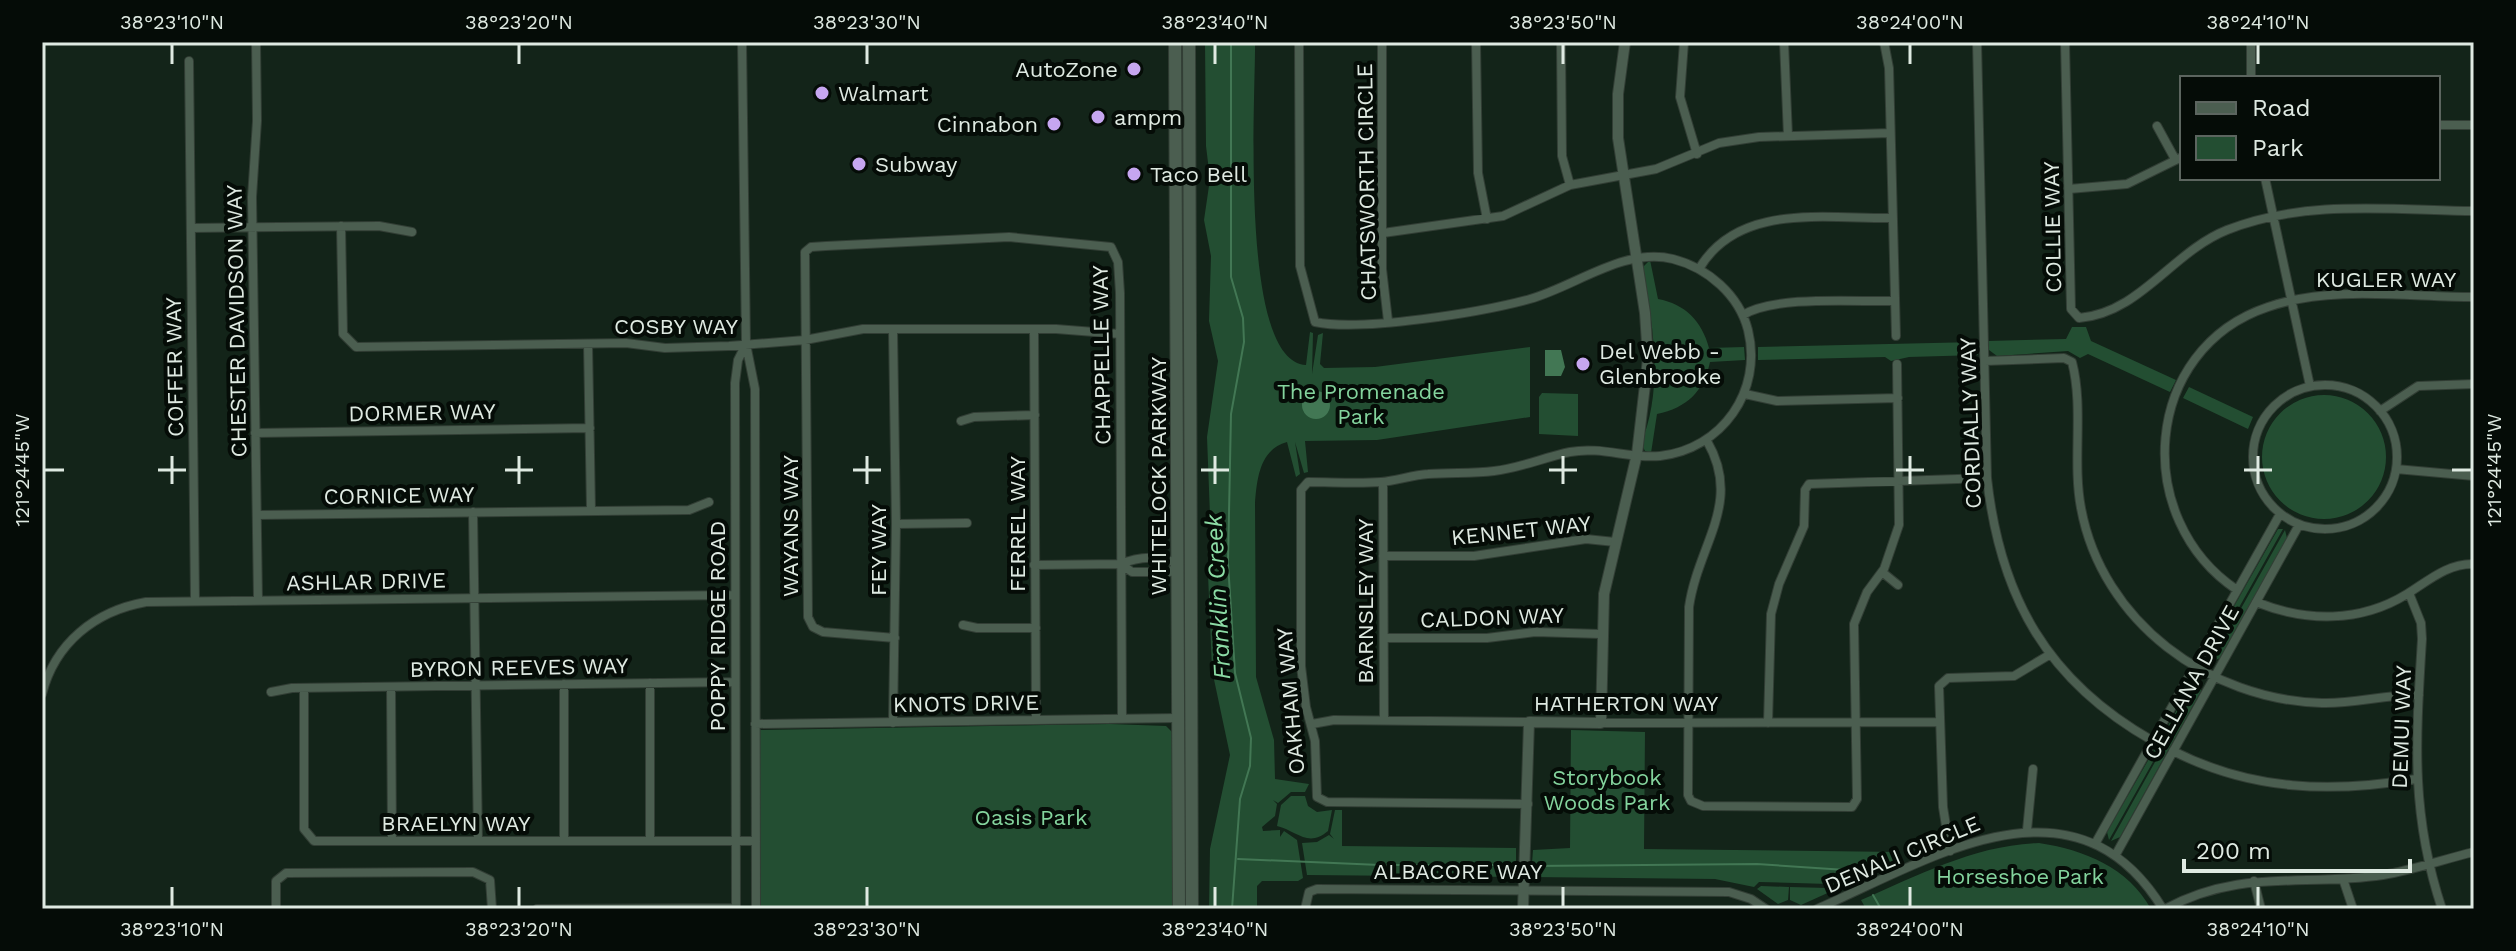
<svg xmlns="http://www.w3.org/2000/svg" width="2516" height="951" viewBox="0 0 2516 951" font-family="'Work Sans',sans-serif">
	<rect width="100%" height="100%" fill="#132419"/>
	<path fill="#234e32" d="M1205 42H1255C1256 94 1238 362 1306 365L1310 332 1313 333 1312 374 1318 335 1323 333 1320 364 1324 368 1375 367 1530 347V417L1377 440 1305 441 1308 472 1304 473 1295 442 1300 474 1296 477 1287 442C1260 449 1257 478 1255 503L1256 677 1274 740 1275 779 1309 784 1305 792H1291L1278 803 1273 800 1277 804 1275 816 1262 827 1263 831 1280 830V837L1284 831 1297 840 1303 878 1298 881H1262L1257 886V909H1209L1210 849 1230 755 1212 670 1208 574 1211 541 1207 437 1218 361 1209 321 1211 256 1204 220 1210 179 1206 146Z
		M1650 260 1658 299C1685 304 1702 321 1709 348L1744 347 1745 360 1710 362C1704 391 1687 408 1657 414L1651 453 1645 451 1641 443C1664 389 1653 322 1642 268Z
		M2072 327H2086L2091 341 2176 380 2170 392 2088 354 2080 358 2068 351 1997 356 1989 350 1988 341 2066 339Z
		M1977 342 1978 355 1909 357 1891 361 1885 357 1758 360V347Z
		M2189 387 2253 417 2248 429 2183 398Z
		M1542 393 1578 394V436L1539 434V397Z
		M2262 457a62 62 0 1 1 124 0a62 62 0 1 1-124 0Z
		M2278 529H2283L2209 661 2208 652Z
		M2285 530 2287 538 2220 658 2211 662Z
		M2193 682H2198L2109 840 2107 832Z
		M2199 683 2201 691 2120 837 2111 841Z
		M1110 724 1166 726 1174 734 1175 909H760V730Z
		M1571 730 1645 732 1644 849 1900 852 1901 861 1836 890 1829 884 1759 882 1754 887 1715 879 1531 877 1533 850 1570 848Z
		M1291 796H1305L1308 806 1317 812 1332 810 1328 831C1308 848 1297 831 1277 826L1281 805Z
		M1335 810H1342V846L1516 848V877L1307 875 1302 843 1317 842 1329 835 1334 839 1330 834Z
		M2039 843C2084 850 2128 867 2151 909H1866L1861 900C1919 875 1975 845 2039 843Z
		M1761 886 1789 887 1788 900 1778 904 1757 889Z
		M1790 887 1828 888 1832 891 1801 905 1790 900Z"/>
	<path fill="#427754" d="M1545 350H1561L1565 367 1561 376H1545Z
		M1302 405a14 14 0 1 1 28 0a14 14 0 1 1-28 0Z"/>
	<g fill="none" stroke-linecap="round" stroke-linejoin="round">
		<path stroke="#427754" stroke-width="2" d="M1231 42V277L1243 318 1244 342 1231 414 1228 563 1235 673 1251 738 1250 766 1240 799 1232 909
			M1238 859 1380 865H1516
			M1532 866 1757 864 1846 870 1858 873 1862 878
			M1873 895 1881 909"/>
		<g stroke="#323e35" stroke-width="10">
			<path id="minor" d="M256 42 257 121 252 197 258 600
				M742 42 746 344 755 389 756 909
				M1299 42 1300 266 1315 322C1362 332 1482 312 1530 299 1576 286 1624 247 1673 259 1708 268 1739 295 1748 330 1763 391 1722 449 1660 456 1630 459 1601 446 1570 452 1545 457 1521 468 1494 471 1472 474 1450 472 1428 474 1412 475 1396 481 1381 482 1357 484 1332 482 1308 482L1301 490V666L1306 707 1315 741 1317 797 1327 802 1528 804
				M1382 42V269L1388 321
				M1476 42 1478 173 1487 219
				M1561 42 1562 156 1570 185
				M1684 42 1680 97 1697 154
				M1784 42 1788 136
				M1884 42 1889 68 1896 336
				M1977 42 1987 478C2000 597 2047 681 2153 741
				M2065 42 2071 309 2079 318C2140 313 2172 252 2227 230 2305 199 2392 210 2474 211
				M189 61 195 601
				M2251 78V42
				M2438 125H2474
				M2157 126 2175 159
				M2265 178 2310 386
				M2069 189 2127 184 2182 157
				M341 226 343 334 356 347 626 343 665 348 729 346 805 340 863 329H1056L1120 334
				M191 228 379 226 412 232
				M1383 233 1503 216 1570 185 1656 169 1719 143 1759 137 1890 133
				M1699 269C1738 202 1826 219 1893 218
				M1743 315C1775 295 1857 302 1895 301
				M1034 329 1036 719
				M893 330 896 524 893 723
				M588 344 591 510
				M1985 361 2064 358 2072 362C2084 408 2072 461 2081 508 2102 622 2209 700 2322 703 2355 704 2386 694 2419 695
				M2253 457a72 72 0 1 1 144 0a72 72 0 1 1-144 0Z
				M1745 394 1777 401 1898 398
				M2380 411 2418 386 2474 384
				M961 421 974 417 1035 415
				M255 433 590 428
				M1707 441C1743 503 1698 544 1689 607L1688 795 1691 801 1703 806 1852 807 1857 799 1854 624 1867 592 1884 569 1899 525 1897 364
				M2396 469 2474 476
				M1383 482 1384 720
				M473 512 478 841
				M257 515 689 510 709 502
				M896 524 967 523
				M1383 556H1474L1586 539 1615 542
				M1034 565 1121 564C1137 557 1163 554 1178 565L1170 572H1132L1121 564
				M1882 572 1898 585
				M2237 590C2131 519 2142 349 2268 307 2331 285 2408 297 2474 297
				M2409 593 2421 623 2422 639C2416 738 2410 813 2442 909
				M2256 602C2306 622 2360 623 2407 594 2428 581 2448 563 2474 564
				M963 625 977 628H1036
				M895 638 823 632 813 627 808 617 805 252 811 247 826 246 1009 237 1111 247 1118 262 1120 293 1122 718
				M1384 638H1487L1535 632 1601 634
				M650 683V841
				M564 684V841
				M391 687 392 841
				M304 688V829L314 841H756
				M271 692 292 688 735 682
				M42 694C55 643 95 611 146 602L735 595
				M1601 723 1940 722
				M1768 723 1771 614 1779 584 1804 526 1805 490 1809 484 1987 478
				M755 724 1178 718
				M1312 724 1334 720 1529 722
				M2173 751C2252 791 2331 793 2416 779
				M2027 830 2033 769
				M2095 844 2280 514
				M1950 851 1943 807 1939 686 1948 678 2014 676 2049 655
				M2115 856 2299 525
				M2343 879 2353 909
				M2254 881 2261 909
				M276 909V881L286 873 473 872 490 880 492 909
				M537 909 736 908
				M736 909 735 383 738 360 746 344
				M1305 909 1309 892 1317 889 1729 892 1751 899 1766 909
				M1817 909C1931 859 2075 765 2163 909
				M2165 909C2241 868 2303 887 2383 875 2414 870 2444 859 2474 852"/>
		</g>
		<g stroke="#323e35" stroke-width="12">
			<path id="tertiary" d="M1523 909 1529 722 1601 723 1604 594 1637 454 1648 359 1645 313 1618 138V94L1625 42"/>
		</g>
		<g stroke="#323e35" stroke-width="14">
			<path id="secondary" d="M1175 42 1179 909
				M1189 42 1192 909"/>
		</g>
		<use href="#minor" stroke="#4b5e50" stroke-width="8"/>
		<use href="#tertiary" stroke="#4b5e50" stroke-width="10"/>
		<use href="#secondary" stroke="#4b5e50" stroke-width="12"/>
	</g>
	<path fill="none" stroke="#dfeae2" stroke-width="3" d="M172 44V64M519 44V64M867 44V64M1215 44V64M1563 44V64M1910 44V64M2258 44V64M172 456V484M519 456V484M867 456V484M1215 456V484M1563 456V484M1910 456V484M2258 456V484M44 470H64M158 470H186M505 470H533M853 470H881M1201 470H1229M1549 470H1577M1896 470H1924M2244 470H2272M2452 470H2472M172 887V907M519 887V907M867 887V907M1215 887V907M1563 887V907M1910 887V907M2258 887V907"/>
	<g fill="#c6a6f0" stroke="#050c07" stroke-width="3">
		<circle cx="1134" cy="69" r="8"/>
		<circle cx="822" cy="93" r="8"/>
		<circle cx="1098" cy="117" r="8"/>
		<circle cx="1054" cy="124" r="8"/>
		<circle cx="859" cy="164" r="8"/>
		<circle cx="1134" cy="174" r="8"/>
		<circle cx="1583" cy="364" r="8"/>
	</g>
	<g text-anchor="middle" stroke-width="8" stroke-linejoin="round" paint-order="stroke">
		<g font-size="22" fill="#dfeae2" stroke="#050c07" text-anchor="start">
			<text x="1118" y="77" text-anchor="end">AutoZone</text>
			<text x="838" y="101">Walmart</text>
			<text x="1114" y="125">ampm</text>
			<text x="1038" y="132" text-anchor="end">Cinnabon</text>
			<text x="875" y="172">Subway</text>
			<text x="1150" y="182">Taco Bell</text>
			<text x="1599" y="359">Del Webb -<tspan x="1599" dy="25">Glenbrooke</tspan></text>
		</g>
		<g font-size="22" fill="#dfeae2" stroke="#050c07">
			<text transform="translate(1366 182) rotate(-91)" y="8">CHATSWORTH CIRCLE</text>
			<text transform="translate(2052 227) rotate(-91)" y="8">COLLIE WAY</text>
			<text x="2386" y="287">KUGLER WAY</text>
			<text transform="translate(236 321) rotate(-91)" y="8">CHESTER DAVIDSON WAY</text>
			<text x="676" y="334">COSBY WAY</text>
			<text transform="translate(1101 355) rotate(-91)" y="8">CHAPPELLE WAY</text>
			<text transform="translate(174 367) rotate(-91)" y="8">COFFER WAY</text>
			<text transform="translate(422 412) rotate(-1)" y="8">DORMER WAY</text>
			<text transform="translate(1970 423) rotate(-92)" y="8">CORDIALLY WAY</text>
			<text transform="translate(1158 476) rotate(-90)" y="8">WHITELOCK PARKWAY</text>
			<text transform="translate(399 495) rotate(-1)" y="8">CORNICE WAY</text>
			<text transform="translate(1017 524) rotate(-90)" y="8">FERREL WAY</text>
			<text transform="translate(790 526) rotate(-90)" y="8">WAYANS WAY</text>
			<text transform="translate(1521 530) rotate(-6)" y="8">KENNET WAY</text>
			<text transform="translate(878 550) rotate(-90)" y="8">FEY WAY</text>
			<text transform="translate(366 581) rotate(-1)" y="8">ASHLAR DRIVE</text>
			<text transform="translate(1365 601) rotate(-90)" y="8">BARNSLEY WAY</text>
			<text transform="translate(1492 617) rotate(-2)" y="8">CALDON WAY</text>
			<text transform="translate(717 626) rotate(-90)" y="8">POPPY RIDGE ROAD</text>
			<text transform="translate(519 667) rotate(-1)" y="8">BYRON REEVES WAY</text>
			<text transform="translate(2191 682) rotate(-61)" y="8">CELLANA DRIVE</text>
			<text transform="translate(1290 701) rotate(-95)" y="8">OAKHAM WAY</text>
			<text transform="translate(966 703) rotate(-1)" y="8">KNOTS DRIVE</text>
			<text x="1626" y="711">HATHERTON WAY</text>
			<text transform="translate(2401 727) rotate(-88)" y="8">DEMUI WAY</text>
			<text x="456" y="831">BRAELYN WAY</text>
			<text transform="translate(1902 854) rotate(-23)" y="8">DENALI CIRCLE</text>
			<text x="1458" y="879">ALBACORE WAY</text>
		</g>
		<g font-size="22" fill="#84d49d" stroke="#050c07">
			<text x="1361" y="399">The Promenade<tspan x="1361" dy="25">Park</tspan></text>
			<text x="1607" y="785">Storybook<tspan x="1607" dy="25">Woods Park</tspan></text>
			<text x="1031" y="825">Oasis Park</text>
			<text x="2020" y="884">Horseshoe Park</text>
		</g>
		<g font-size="24" font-style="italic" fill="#8cdca5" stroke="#050c07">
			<text transform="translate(1218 597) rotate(-93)" y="8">Franklin Creek</text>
		</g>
	</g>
	<rect width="2516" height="951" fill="none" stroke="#050c07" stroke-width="88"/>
	<rect x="2180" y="76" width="260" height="104" fill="#050c07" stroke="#5c655f" stroke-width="2"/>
	<rect x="2196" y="102" width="40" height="12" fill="#4b5e50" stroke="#5c655f" stroke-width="2"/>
	<text x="2252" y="116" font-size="24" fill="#dfeae2">Road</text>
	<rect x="2196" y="136" width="40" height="24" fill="#234e32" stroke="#5c655f" stroke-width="2"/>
	<text x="2252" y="156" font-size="24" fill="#dfeae2">Park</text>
	<path d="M2184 859v12h226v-12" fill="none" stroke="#dfeae2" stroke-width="4"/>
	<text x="2196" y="859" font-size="24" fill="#dfeae2" stroke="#050c07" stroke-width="6" paint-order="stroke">200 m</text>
	<rect x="44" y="44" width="2428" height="863" fill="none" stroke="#dfeae2" stroke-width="3"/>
	<g font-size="20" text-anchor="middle" fill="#dfeae2">
		<text x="172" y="29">38°23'10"N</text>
		<text x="519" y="29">38°23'20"N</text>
		<text x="867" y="29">38°23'30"N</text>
		<text x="1215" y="29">38°23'40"N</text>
		<text x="1563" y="29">38°23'50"N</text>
		<text x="1910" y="29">38°24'00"N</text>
		<text x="2258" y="29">38°24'10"N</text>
		<text transform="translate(2494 470) rotate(-90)" y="7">121°24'45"W</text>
		<text transform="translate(22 470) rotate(-90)" y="7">121°24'45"W</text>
		<text x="172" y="936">38°23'10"N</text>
		<text x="519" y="936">38°23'20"N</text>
		<text x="867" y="936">38°23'30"N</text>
		<text x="1215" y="936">38°23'40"N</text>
		<text x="1563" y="936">38°23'50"N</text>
		<text x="1910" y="936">38°24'00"N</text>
		<text x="2258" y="936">38°24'10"N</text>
	</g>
</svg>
